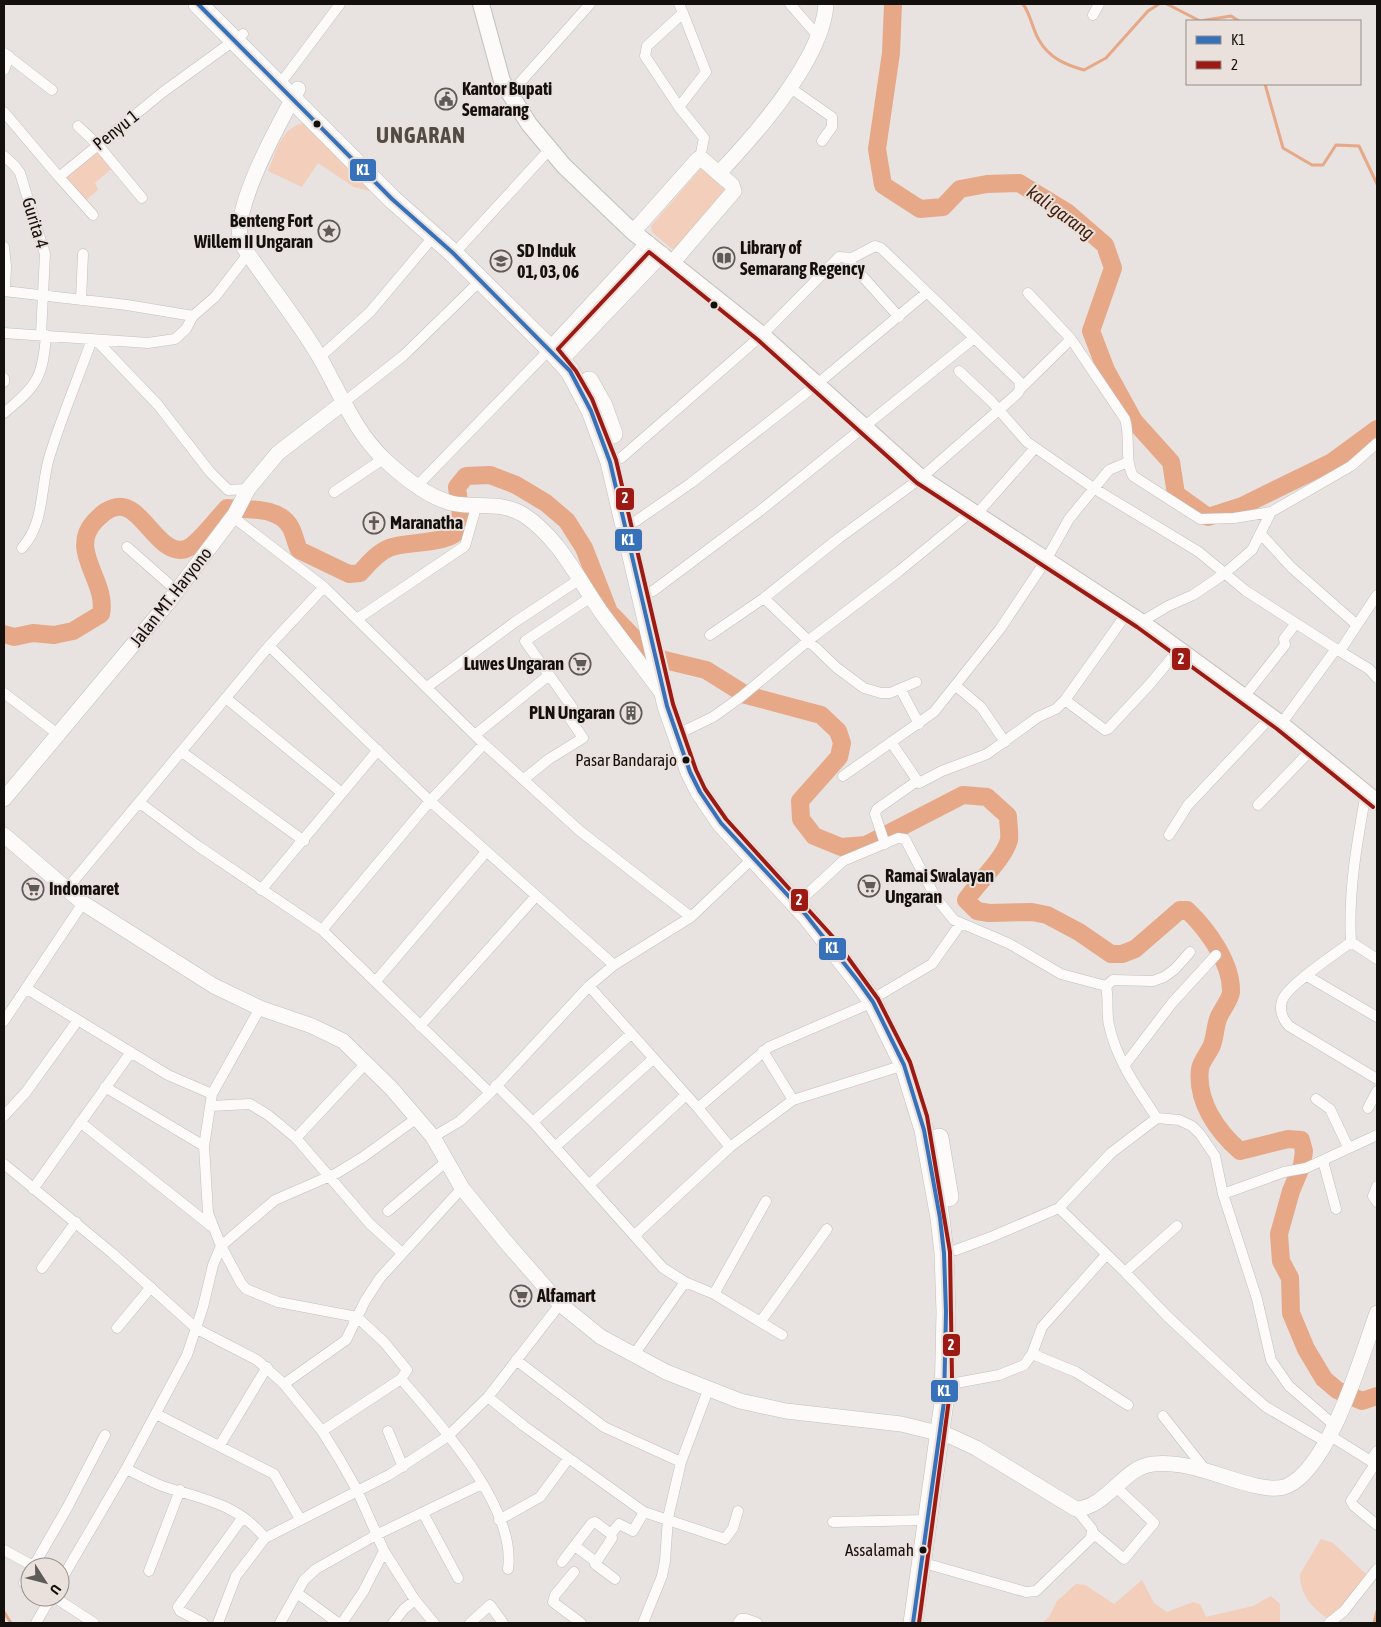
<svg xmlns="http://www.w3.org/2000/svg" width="1381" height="1627" viewBox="0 0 1381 1627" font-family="'Asap Condensed',sans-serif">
	<rect width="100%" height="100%" fill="#e8e2e0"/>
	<path fill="#f2cebb" d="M303 123 311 127 382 194 354 187 318 163 302 187 268 171C277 151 280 129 303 123Z
		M98 149 111 169 95 183 98 190 84 202 63 176Z
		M702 167 726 189 676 248 672 249 652 232 651 226Z
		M1321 1539 1333 1543 1366 1574C1355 1589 1345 1610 1327 1618 1311 1607 1300 1594 1300 1574Z
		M1142 1580 1154 1603 1167 1612 1193 1602 1200 1604 1206 1617 1253 1606 1271 1596 1280 1604V1623H1042L1049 1617 1057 1601 1076 1584 1085 1585 1114 1604Z"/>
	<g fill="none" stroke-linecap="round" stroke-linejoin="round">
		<path stroke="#e6a886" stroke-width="3" d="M1023 4C1031 15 1032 28 1039 40 1049 58 1066 65 1084 70L1106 58 1148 11 1159 4
			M1167 4 1200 21 1231 16 1239 21
			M1265 84 1283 148 1312 165H1323L1336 145 1359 146 1377 184
			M4 1612 11 1623
			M1374 1623 1377 1611"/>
		<path stroke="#e6a886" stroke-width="18" d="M893 4 891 53 877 149 883 185 920 209 943 207 960 189 987 184 1019 183 1068 213 1105 245 1113 268 1091 331 1106 370 1134 421 1171 462 1176 494 1208 517 1242 506 1332 462 1377 429
			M4 634 14 637 33 633 54 635 73 631 101 614C108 580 67 551 95 521 103 513 107 509 117 507 143 502 161 564 190 547 201 540 217 519 227 508 248 510 280 506 291 528 294 534 296 543 299 550L349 574 360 573C368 564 377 553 389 548 405 541 451 545 459 529 464 517 458 500 457 487L466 476 490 475 516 485 546 503 567 521 584 548 609 612 635 639 648 656 706 670 746 695 821 715 838 731 842 743 839 757 800 801 801 819 814 836 841 847 866 845 963 795 987 797 1008 816C1008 823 1010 833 1009 840 1004 859 978 882 966 900L977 911 989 913 1032 912 1047 915 1079 932 1111 954H1122L1135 949 1180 910H1187C1207 929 1232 963 1231 992 1230 1001 1221 1010 1218 1019 1215 1028 1215 1037 1212 1045 1209 1053 1201 1061 1200 1069 1196 1101 1217 1131 1240 1151L1288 1139 1301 1140 1304 1151 1302 1165 1291 1191 1279 1234 1281 1261 1290 1278 1291 1313 1306 1349 1324 1379 1337 1390 1362 1401 1377 1396"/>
		<g stroke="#c3bfbd" stroke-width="11">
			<path id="street" d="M679 4 683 13 647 46 645 56 679 107 704 138 700 158
				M790 4 817 35
				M1093 15 1099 4
				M4 53 52 90
				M4 70 9 56
				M278 84 286 76 340 4
				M789 87 832 117V127L822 141
				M509 95 590 4
				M679 107 706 72 683 13
				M4 112 59 177 163 92 243 34
				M78 126 98 145 142 198
				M4 156 15 166 20 173 45 254 41 334
				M59 177 93 215
				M461 246 549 150
				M4 247 6 266 5 291
				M846 258 899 317
				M4 291 127 305 193 316
				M1028 293 1071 339
				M81 300 83 254
				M4 333 148 343 175 339 186 329 193 316 215 297 248 254
				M97 341 158 405 210 472 228 490 248 489
				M320 357 370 312 434 236
				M959 371 991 401 1027 442 1095 489 1199 552 1246 591 1336 649 1281 724
				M4 378V382
				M1020 389 1071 339 1125 419C1131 438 1124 459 1133 476L1200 519 1234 518 1271 512
				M343 403 403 356 480 281
				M4 413C37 386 43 377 46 335
				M621 458 762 335 839 257 852 258 875 246 881 248 1019 381 1020 389 1018 393 921 478 839 538 764 598 710 635
				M417 486 550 349
				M334 492 383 459
				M976 515 1035 448
				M233 517 324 587 484 744 580 831 691 917
				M636 521 691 483 816 385 926 293
				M1261 534 1291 567 1357 625 1340 651
				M127 547 177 591
				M22 548C45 522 40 490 49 458 61 418 78 379 92 339
				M653 591 761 510 974 338
				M764 598 837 668 864 688 881 693H890L916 682
				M357 619 465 546 477 504
				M1141 622 1168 606 1193 595 1224 574 1252 550 1271 512 1351 466 1377 443
				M1357 625 1377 595
				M269 646 430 801 614 965
				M1336 649 1369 669 1377 678
				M956 686 981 707 1005 742
				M427 687 515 622 580 579
				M901 690 919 724
				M4 693 59 735
				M1244 697 1285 645 1284 639 1296 623
				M227 699 342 793
				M1065 700 1105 730 1108 729 1150 684 1179 649
				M686 730 713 717 741 697 809 640 898 572 971 512
				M475 735 549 675
				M891 742 919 783 942 771 987 754 1038 717 1056 709 1065 700 1127 613
				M182 752 304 841
				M843 776 934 712 1000 629 1046 560 1069 519 1109 470 1128 462
				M524 779 549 759 583 738 566 713 572 707 525 641 591 597
				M1366 793C1357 842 1348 892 1351 942 1337 953 1286 986 1282 1001 1279 1010 1283 1020 1289 1026L1377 1079
				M140 803 198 846 322 930 490 1093
				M1258 805 1312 749
				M1169 835 1188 805 1271 717
				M885 844 875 814 877 809 917 781
				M66 890 269 646 324 587
				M261 890 378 750
				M803 898 843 861 898 838 905 839 936 898 954 920 1010 944 1061 974 1106 986C1109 998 1106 1012 1109 1025 1116 1059 1138 1090 1157 1118
				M322 930 430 801 484 744
				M1351 942 1377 959
				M1307 976 1377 1017
				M376 981 486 852
				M589 986 698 1108 730 1147
				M1106 986 1113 980 1153 981 1164 977 1175 969 1190 952
				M27 989 168 1075 212 1094 204 1146 208 1213 221 1246 241 1283 246 1289 278 1302 357 1317 384 1342 407 1370 401 1379C439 1423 517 1507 508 1569
				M881 994 932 964 961 923
				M4 1021 83 903
				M420 1026 536 896
				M763 1051 793 1100
				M1124 1066 1172 1003 1216 955
				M496 1085 533 1122 663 1268 685 1282 714 1294 782 1335
				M105 1087 204 1146
				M212 1094 260 1008
				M1316 1099 1330 1109 1348 1147
				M210 1106 250 1104 268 1115 296 1138 370 1224 402 1253
				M698 1108 769 1047 873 1002
				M1368 1108 1377 1091
				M4 1116 26 1092 78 1020
				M80 1122 211 1226
				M533 1122 631 1034
				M433 1137 460 1121 490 1093 589 986 614 965 691 917 752 859
				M296 1138 367 1062
				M555 1147 653 1059
				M1323 1161 1336 1209
				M4 1164 112 1253 197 1329 257 1360 284 1384 322 1431 340 1460 357 1490 384 1551 415 1600
				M589 1185 686 1095
				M1377 1186 1373 1196 1377 1202
				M33 1189 131 1052
				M1223 1194 1284 1172 1306 1168 1377 1135
				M1059 1208 1125 1272 1167 1316 1243 1387 1266 1407 1326 1442
				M388 1211 447 1161
				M635 1235 730 1147 793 1100 904 1065
				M956 1250 991 1237 1059 1208 1111 1153 1157 1118 1179 1120 1192 1126 1200 1134 1215 1156 1223 1194 1257 1299 1271 1360 1289 1386 1334 1425
				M42 1268 76 1222
				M1125 1272 1177 1226
				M714 1294 766 1201
				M761 1321 827 1229
				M117 1328 151 1287
				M1032 1354 1076 1372 1128 1405
				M633 1356 685 1282
				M516 1360 604 1427 681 1462
				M956 1383 999 1375 1024 1365 1032 1354 1042 1327 1106 1255
				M284 1384 346 1340 365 1301 380 1278 462 1188
				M488 1397 524 1426 644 1512 725 1539 733 1528 738 1511
				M156 1414 274 1474 300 1519
				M1163 1416 1207 1472
				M322 1431 401 1379
				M388 1431 403 1467
				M1329 1435 1377 1465
				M220 1445 267 1367
				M1371 1460 1377 1451
				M1375 1464 1351 1501 1354 1506 1377 1525
				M126 1469C140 1475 154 1484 168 1488 205 1499 240 1506 265 1538
				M423 1513 458 1578
				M499 1520 540 1497 568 1459
				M833 1522 926 1520
				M1093 1533 1124 1559 1154 1523 1116 1487
				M611 1534 612 1538 595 1564 615 1579
				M575 1546 596 1562
				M4 1550 35 1567
				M562 1562 592 1523 595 1522 611 1534 619 1524 633 1531 644 1512
				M931 1565 1026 1592 1036 1591 1091 1538 1092 1529 1076 1509
				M33 1567 67 1508 105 1435
				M149 1571 180 1490
				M574 1572 555 1595 553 1602 581 1623
				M60 1582 126 1469 187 1355 203 1307 213 1265 221 1246 275 1200 337 1173 363 1157 417 1118
				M24 1583 30 1573
				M297 1593 338 1623
				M54 1597 94 1623
				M36 1623 51 1597
				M203 1623 180 1611 178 1607 243 1517
				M218 1623 236 1576 265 1538 389 1475 448 1436 488 1397 560 1304
				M280 1623 304 1580 316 1569 376 1535 482 1484
				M342 1623 363 1592 384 1551
				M393 1623 404 1609 415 1600 434 1623
				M470 1623 490 1605 503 1623
				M643 1623 662 1576 665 1561 668 1518 681 1462 708 1390
				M738 1623 741 1619H746L757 1623
				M1329 1623 1344 1611 1377 1569"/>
		</g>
		<g stroke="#c3bfbd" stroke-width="16">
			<path id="secondary" d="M298 89C281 120 230 210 241 243 266 282 297 318 320 358 340 393 355 432 385 460 403 477 426 496 451 503 476 509 500 500 524 515 559 538 578 579 601 612 621 639 642 666 662 693
				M719 173C755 135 823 58 826 4
				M633 232 698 159H702L732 185 734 191 673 262
				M550 349 648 243
				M561 360 662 254
				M4 799 167 604 235 514 248 489 278 453 343 403
				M4 835 83 903 214 986 260 1008 312 1026 343 1041 392 1089 433 1137 462 1188 505 1241 560 1304 601 1337 666 1372 740 1401 786 1411 901 1424 950 1436 976 1448 1076 1509C1108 1507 1123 1467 1153 1464 1188 1460 1224 1479 1257 1486 1267 1488 1278 1490 1287 1486 1330 1467 1362 1355 1377 1313"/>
		</g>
		<g stroke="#c3bfbd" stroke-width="18">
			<path id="primary" d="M481 4 502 81 529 124 564 166 633 232 762 335 921 478 1141 622 1281 724 1377 802"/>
		</g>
		<g stroke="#c3bfbd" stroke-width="20">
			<path id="highway" d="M198 4 392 199 453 253 550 349 570 371 591 411 610 462 667 706 690 772 700 792 721 823 806 915 858 981 873 1002 904 1065 924 1130 940 1218 944 1253 946 1312 944 1402 913 1623
				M589 381 603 406 613 434
				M939 1138 949 1197"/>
		</g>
		<use href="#street" stroke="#fcfbfa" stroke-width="10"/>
		<use href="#secondary" stroke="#fcfbfa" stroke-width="15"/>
		<use href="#primary" stroke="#fcfbfa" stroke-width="16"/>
		<use href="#highway" stroke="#fcfbfa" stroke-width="19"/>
		<g stroke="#ebe1dc" stroke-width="8">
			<path id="bus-1" d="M198 4 392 199 453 253 570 371 591 411 610 462 667 706 690 772 700 792 721 823 806 915 858 981 873 1002 904 1065 924 1130 940 1218 944 1253 946 1312 944 1402 913 1623"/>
		</g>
		<g stroke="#ebe1dc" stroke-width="8">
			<path id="bus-2" d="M919 1623 952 1377 950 1252 927 1116 910 1062 878 999 833 937 726 819 705 789 696 770 673 704 616 460 592 399 576 371 558 349 649 252 758 340 917 483 1137 627 1277 729 1373 807"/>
		</g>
		<use href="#bus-1" stroke="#3671b9" stroke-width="4"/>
		<use href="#bus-2" stroke="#9c1a13" stroke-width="4"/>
	</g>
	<defs>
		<g id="civic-ring" transform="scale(1.125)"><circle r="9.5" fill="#ebe1dc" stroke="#5e5a58" stroke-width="1.5"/><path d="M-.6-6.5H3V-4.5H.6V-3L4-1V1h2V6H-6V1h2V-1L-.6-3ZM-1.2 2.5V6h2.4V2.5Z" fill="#5e5a58"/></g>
		<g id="sight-ring" transform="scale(1.125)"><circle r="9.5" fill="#ebe1dc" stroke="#5e5a58" stroke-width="1.5"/><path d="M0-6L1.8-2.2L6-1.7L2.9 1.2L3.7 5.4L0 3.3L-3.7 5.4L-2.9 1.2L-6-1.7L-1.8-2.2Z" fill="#5e5a58"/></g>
		<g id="library-ring" transform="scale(1.125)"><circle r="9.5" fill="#ebe1dc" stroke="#5e5a58" stroke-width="1.5"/><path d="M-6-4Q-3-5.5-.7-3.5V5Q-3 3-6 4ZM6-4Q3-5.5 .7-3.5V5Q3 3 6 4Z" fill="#5e5a58"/></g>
		<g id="school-ring" transform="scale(1.125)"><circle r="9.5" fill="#ebe1dc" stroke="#5e5a58" stroke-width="1.5"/><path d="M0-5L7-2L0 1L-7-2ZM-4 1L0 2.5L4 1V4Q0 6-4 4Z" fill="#5e5a58"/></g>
		<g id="church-ring" transform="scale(1.125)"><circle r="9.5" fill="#ebe1dc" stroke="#5e5a58" stroke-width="1.5"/><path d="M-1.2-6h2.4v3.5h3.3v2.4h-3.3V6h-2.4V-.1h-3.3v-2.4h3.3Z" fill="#5e5a58"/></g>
		<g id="supermarket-ring" transform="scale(1.125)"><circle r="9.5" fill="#ebe1dc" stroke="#5e5a58" stroke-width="1.5"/><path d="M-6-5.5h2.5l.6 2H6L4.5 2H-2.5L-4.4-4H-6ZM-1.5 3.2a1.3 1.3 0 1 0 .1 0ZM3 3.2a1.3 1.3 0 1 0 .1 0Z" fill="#5e5a58"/></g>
		<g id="building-ring" transform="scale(1.125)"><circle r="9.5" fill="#ebe1dc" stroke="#5e5a58" stroke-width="1.5"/><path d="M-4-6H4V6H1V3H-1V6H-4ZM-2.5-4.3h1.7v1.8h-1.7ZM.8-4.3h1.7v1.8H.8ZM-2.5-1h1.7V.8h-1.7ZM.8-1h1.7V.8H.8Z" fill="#5e5a58"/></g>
	</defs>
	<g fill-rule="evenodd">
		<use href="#civic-ring" x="446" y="99"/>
		<use href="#sight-ring" x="329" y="231"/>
		<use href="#library-ring" x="724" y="258"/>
		<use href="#school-ring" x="501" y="261"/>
		<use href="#church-ring" x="374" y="523"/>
		<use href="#supermarket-ring" x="580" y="664"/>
		<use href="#building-ring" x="631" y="713"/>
		<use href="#supermarket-ring" x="869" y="886"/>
		<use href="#supermarket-ring" x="33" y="889"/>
		<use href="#supermarket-ring" x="521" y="1296"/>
	</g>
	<g fill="#14100e" stroke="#ebe1dc" stroke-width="2">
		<circle cx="317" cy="124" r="4.5"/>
		<circle cx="714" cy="305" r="4.5"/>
		<circle cx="686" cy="760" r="4.5"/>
		<circle cx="923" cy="1550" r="4.5"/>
	</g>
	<g text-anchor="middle" stroke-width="4" stroke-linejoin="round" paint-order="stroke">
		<g font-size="17" fill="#14100e" stroke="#ebe1dc" text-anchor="end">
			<text x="677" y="766">Pasar Bandarajo</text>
			<text x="914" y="1556">Assalamah</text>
		</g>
		<g font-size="18" font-weight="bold" fill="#14100e" stroke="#ebe1dc" text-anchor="start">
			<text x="462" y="95">Kantor Bupati<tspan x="462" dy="21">Semarang</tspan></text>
			<text x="313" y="227" text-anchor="end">Benteng Fort<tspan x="313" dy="21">Willem II Ungaran</tspan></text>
			<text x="740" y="254">Library of<tspan x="740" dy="21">Semarang Regency</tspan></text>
			<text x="517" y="257">SD Induk<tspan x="517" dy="21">01, 03, 06</tspan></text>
			<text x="390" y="529">Maranatha</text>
			<text x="564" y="670" text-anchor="end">Luwes Ungaran</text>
			<text x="615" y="719" text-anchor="end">PLN Ungaran</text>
			<text x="885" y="882">Ramai Swalayan<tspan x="885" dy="21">Ungaran</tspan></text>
			<text x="49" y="895">Indomaret</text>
			<text x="537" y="1302">Alfamart</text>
		</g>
		<g font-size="18" fill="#14100e" stroke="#ebe1dc">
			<text transform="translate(116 130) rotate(-39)" y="6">Penyu 1</text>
			<text transform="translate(35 223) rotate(73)" y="6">Gurita 4</text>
			<text transform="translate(171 597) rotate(-52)" y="6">Jalan MT. Haryono</text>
		</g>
		<g font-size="19" font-style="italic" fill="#44220e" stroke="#ebe1dc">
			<text transform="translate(1061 212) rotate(36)" y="7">kali garang</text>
		</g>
		<g font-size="22" font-weight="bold" letter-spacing="1" fill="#524a45" stroke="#ebe1dc">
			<text x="421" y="143">UNGARAN</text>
		</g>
	</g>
	<g stroke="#ebe1dc" stroke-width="2">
		<rect x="349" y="158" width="28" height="24" rx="5" fill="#3671b9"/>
		<rect x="615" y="487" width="20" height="24" rx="5" fill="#9c1a13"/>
		<rect x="614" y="528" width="29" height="24" rx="5" fill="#3671b9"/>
		<rect x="1171" y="647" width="20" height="24" rx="5" fill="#9c1a13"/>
		<rect x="790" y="888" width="19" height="24" rx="5" fill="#9c1a13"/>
		<rect x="818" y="937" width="29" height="24" rx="5" fill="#3671b9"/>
		<rect x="942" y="1333" width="19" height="24" rx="5" fill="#9c1a13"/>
		<rect x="930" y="1379" width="29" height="24" rx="5" fill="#3671b9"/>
	</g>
	<g font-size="14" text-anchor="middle" font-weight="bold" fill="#fff">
		<text x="363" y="175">K1</text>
		<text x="625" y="503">2</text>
		<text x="628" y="545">K1</text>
		<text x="1181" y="664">2</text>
		<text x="799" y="905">2</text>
		<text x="832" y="953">K1</text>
		<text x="951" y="1350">2</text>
		<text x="944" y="1396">K1</text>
	</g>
	<rect width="1381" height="1627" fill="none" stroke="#14100e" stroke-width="10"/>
	<rect x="1186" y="20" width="175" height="65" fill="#ebe1dc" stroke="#958d8a"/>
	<rect x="1196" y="36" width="25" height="8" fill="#3671b9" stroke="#958d8a"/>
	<text x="1231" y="45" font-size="15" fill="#14100e">K1</text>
	<rect x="1196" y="61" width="25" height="8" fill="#9c1a13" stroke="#958d8a"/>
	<text x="1231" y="70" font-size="15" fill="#14100e">2</text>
	<g transform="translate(45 1582) rotate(126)"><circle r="24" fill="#ebe1dc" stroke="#958d8a"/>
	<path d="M0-4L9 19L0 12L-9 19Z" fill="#5e5a58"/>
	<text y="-8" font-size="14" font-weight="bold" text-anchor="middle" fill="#14100e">U</text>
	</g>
</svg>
